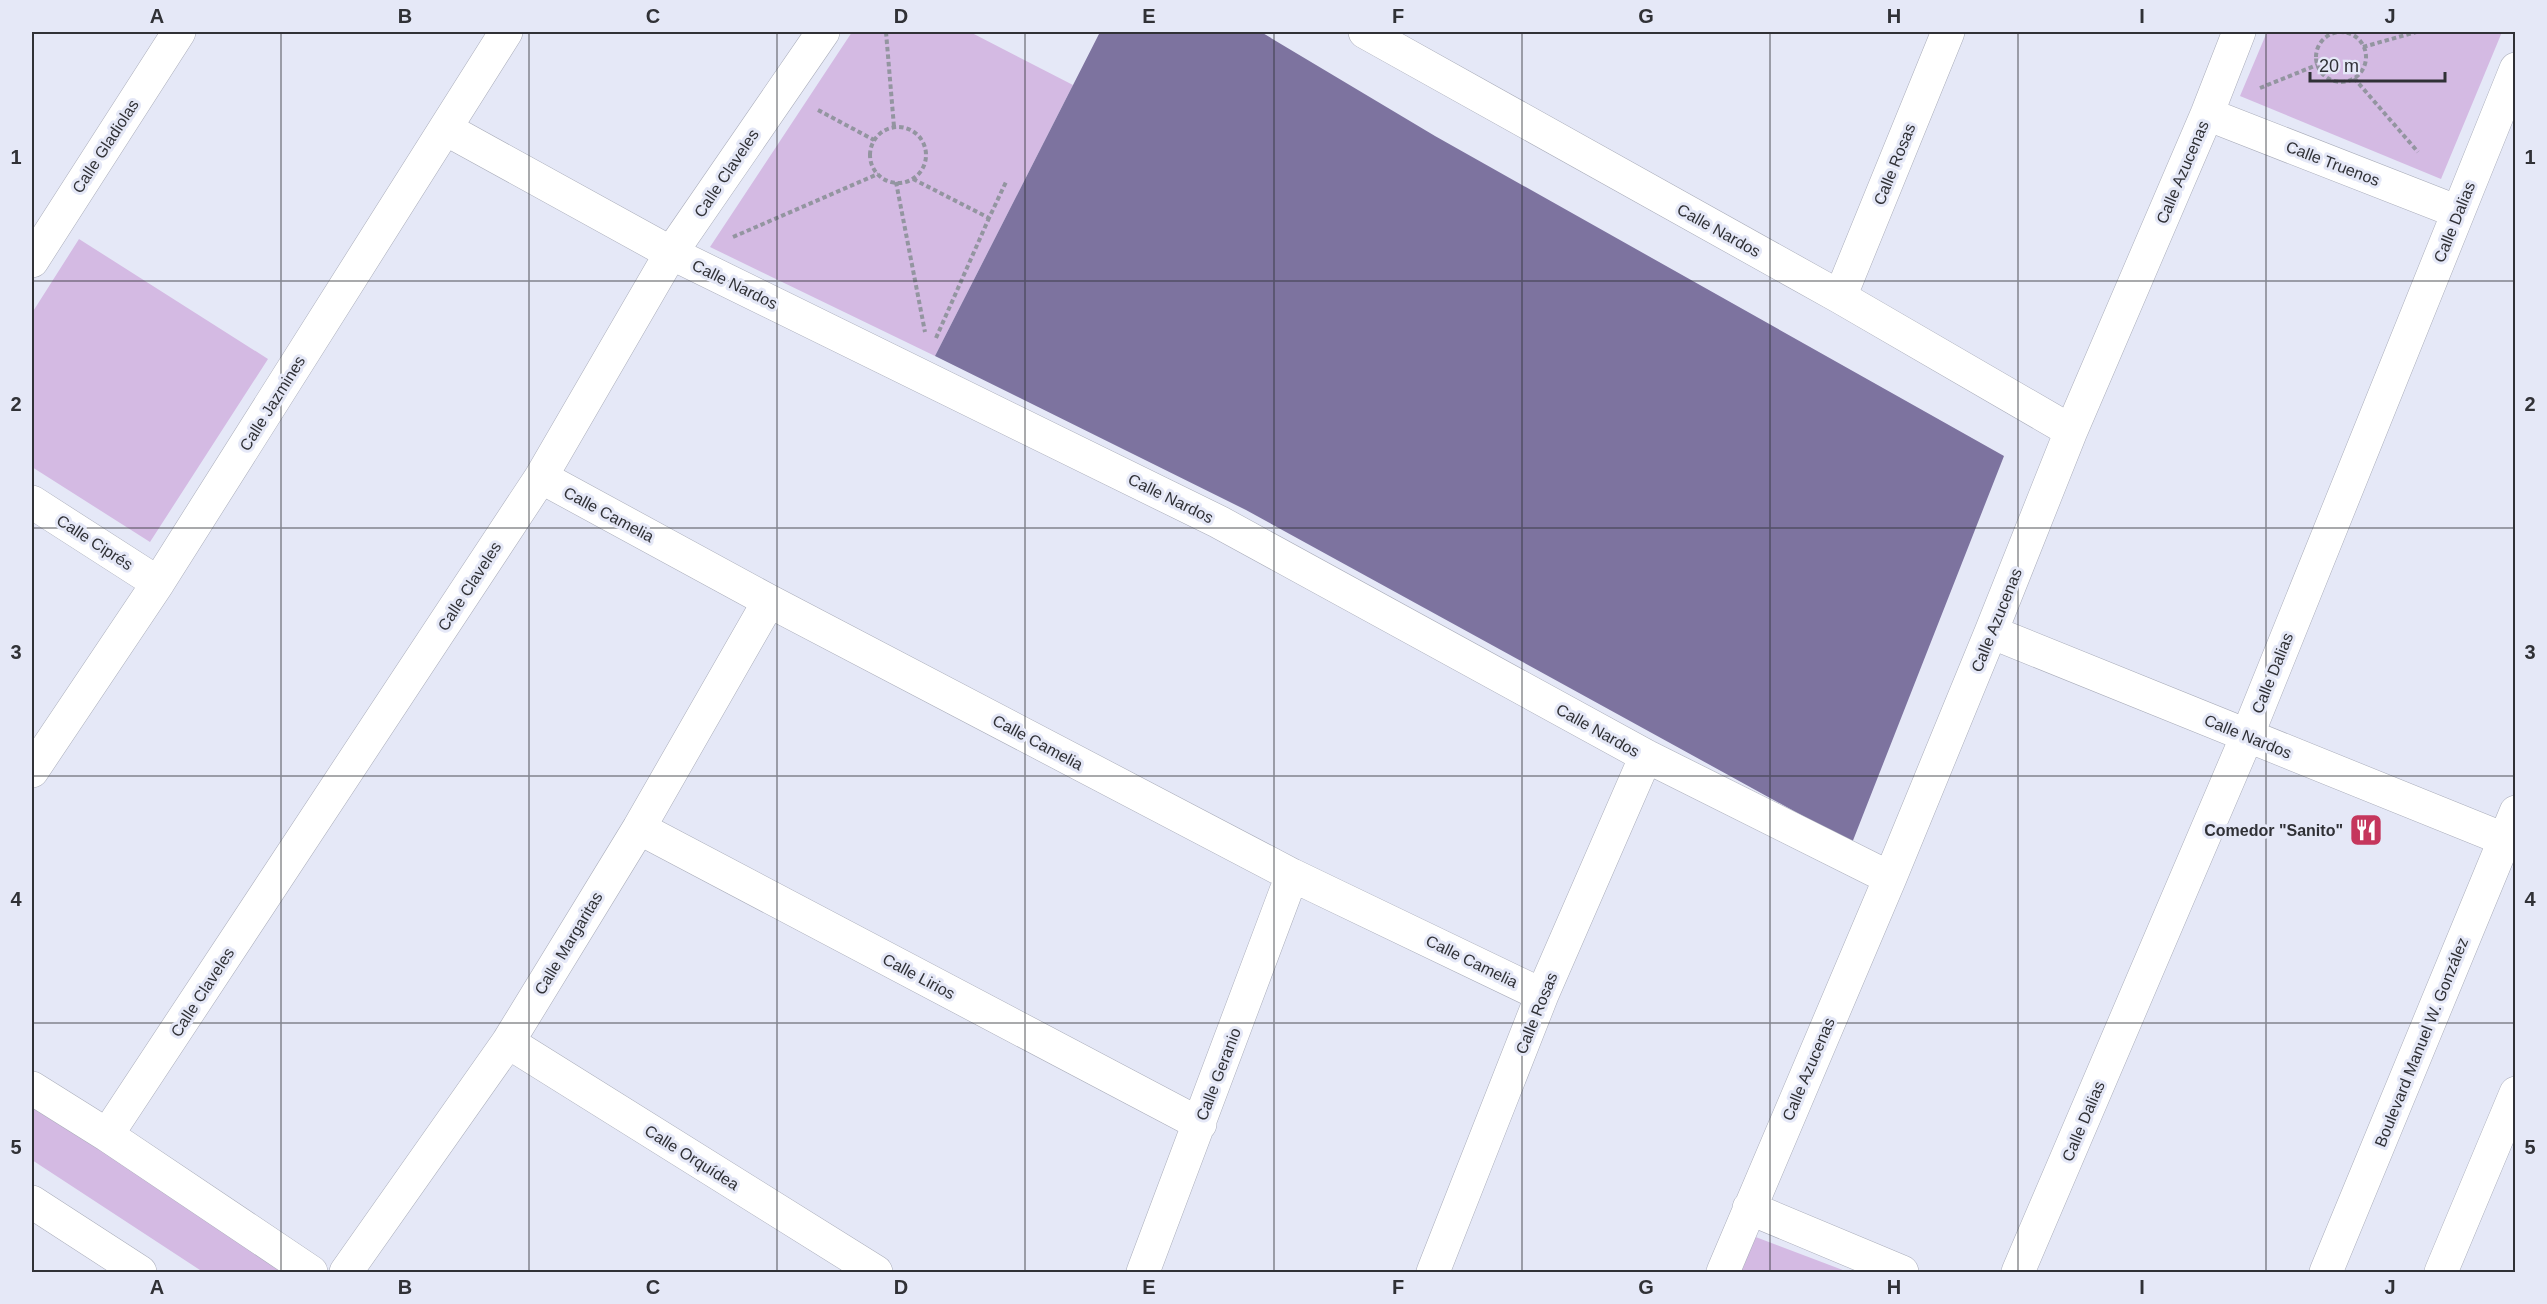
<svg xmlns="http://www.w3.org/2000/svg" width="2547" height="1304" viewBox="0 0 2547 1304" font-family="Arial,sans-serif">
	<rect width="100%" height="100%" fill="#e5e8f7"/>
	<path fill="#d4bae3" d="M852 32H970L1073 85 935 356 710 247Z
		M2267 32H2502L2441 179 2240 96Z
		M79 239 268 359 150 542 32 467V313Z
		M32 1106 290 1272H203L32 1160Z
		M1753 1236 1848 1272H1739Z"/>
	<path fill="#7d739f" d="M1100 32H1261L1435 136 2004 456 1852 843 1246 510 935 356Z"/>
	<g fill="none" stroke-linecap="round" stroke-linejoin="round">
		<g stroke="#aaadba" stroke-width="34">
			<path id="minor" d="M1365 32 1840 297 2071 431
				M2207 114 2458 212
				M446 129 671 253 1219 522 1646 756 1890 878
				M32 261 179 32
				M1840 297 1948 32
				M541 477 769 601 1292 875 1542 995
				M32 502 158 583
				M1991 632 2516 844
				M32 771 158 583 506 32
				M639 828 1200 1124
				M508 1042 876 1272
				M32 1088 107 1135 311 1272
				M107 1135 541 477 671 253 823 32
				M32 1202 140 1272
				M1749 1208 1902 1272
				M346 1272 508 1042 639 828 769 601
				M1143 1272 1292 875
				M1433 1272 1542 995 1646 756
				M1723 1272 1890 878 1991 632 2071 431 2207 114 2239 32
				M2018 1272 2247 736 2516 69
				M2326 1272 2516 812
				M2441 1272 2516 1093"/>
		</g>
		<path stroke="#9395a0" stroke-width="4" stroke-dasharray="4.5 3" stroke-linecap="butt" d="M886 32 894 127
			M2316 57a25 25 0 1 1 50 0a25 25 0 1 1-50 0Z
			M2363 47 2416 32
			M2354 78 2418 152
			M2260 88 2317 65
			M818 110 874 140
			M870 155a28 28 0 1 1 56 0a28 28 0 1 1-56 0Z
			M913 179 989 218 1006 182
			M896 182 925 332
			M733 237 878 174
			M936 338 989 218"/>
		<use href="#minor" stroke="#fff" stroke-width="33"/>
	</g>
	<path fill="none" stroke="#303136" stroke-width="1.5" stroke-opacity="0.55" d="M281 32V1272M529 32V1272M777 32V1272M1025 32V1272M1274 32V1272M1522 32V1272M1770 32V1272M2018 32V1272M2266 32V1272M32 281H2516M32 528H2516M32 776H2516M32 1023H2516"/>
	<defs>
		<g id="restaurant-square" transform="scale(1.725)"><rect x="-9" y="-9" width="18" height="18" rx="4" fill="#c5365c" stroke="#e5e8f7"/><path d="M-5-6h1v4h1v-4h1v4h1v-4h1v5L-1.5 .5V6h-2V.5L-5-1ZM5-6V6H3V1.5H1.5Q1.5-4 5-6Z" fill="#fff"/></g>
	</defs>
	<g fill-rule="evenodd">
		<use href="#restaurant-square" x="2366" y="830"/>
	</g>
	<g text-anchor="middle" stroke-width="6" stroke-linejoin="round" paint-order="stroke">
		<g font-size="16" fill="#303136" stroke="#e5e8f7">
			<text transform="translate(105 146) rotate(-57)" y="6">Calle Gladiolas</text>
			<text transform="translate(2333 163) rotate(21)" y="6">Calle Truenos</text>
			<text transform="translate(1894 164) rotate(-68)" y="6">Calle Rosas</text>
			<text transform="translate(2182 172) rotate(-67)" y="6">Calle Azucenas</text>
			<text transform="translate(726 173) rotate(-56)" y="6">Calle Claveles</text>
			<text transform="translate(2454 222) rotate(-68)" y="6">Calle Dalias</text>
			<text transform="translate(1719 230) rotate(29)" y="6">Calle Nardos</text>
			<text transform="translate(735 284) rotate(26)" y="6">Calle Nardos</text>
			<text transform="translate(272 403) rotate(-58)" y="6">Calle Jazmines</text>
			<text transform="translate(1171 498) rotate(26)" y="6">Calle Nardos</text>
			<text transform="translate(609 514) rotate(28)" y="6">Calle Camelia</text>
			<text transform="translate(95 542) rotate(33)" y="6">Calle Ciprés</text>
			<text transform="translate(469 586) rotate(-57)" y="6">Calle Claveles</text>
			<text transform="translate(1996 620) rotate(-68)" y="6">Calle Azucenas</text>
			<text transform="translate(2272 673) rotate(-68)" y="6">Calle Dalias</text>
			<text transform="translate(1598 730) rotate(29)" y="6">Calle Nardos</text>
			<text transform="translate(2248 736) rotate(22)" y="6">Calle Nardos</text>
			<text transform="translate(1038 742) rotate(28)" y="6">Calle Camelia</text>
			<text transform="translate(568 943) rotate(-59)" y="6">Calle Margaritas</text>
			<text transform="translate(1472 961) rotate(26)" y="6">Calle Camelia</text>
			<text transform="translate(919 976) rotate(28)" y="6">Calle Lirios</text>
			<text transform="translate(202 992) rotate(-57)" y="6">Calle Claveles</text>
			<text transform="translate(1536 1013) rotate(-68)" y="6">Calle Rosas</text>
			<text transform="translate(2421 1042) rotate(-68)" y="6">Boulevard Manuel W. González</text>
			<text transform="translate(1808 1069) rotate(-67)" y="6">Calle Azucenas</text>
			<text transform="translate(1218 1074) rotate(-69)" y="6">Calle Geranio</text>
			<text transform="translate(2083 1121) rotate(-67)" y="6">Calle Dalias</text>
			<text transform="translate(692 1157) rotate(32)" y="6">Calle Orquídea</text>
		</g>
		<g font-size="16" font-weight="bold" fill="#303136" stroke="#e5e8f7" text-anchor="end">
			<text x="2343" y="836">Comedor "Sanito"</text>
		</g>
	</g>
	<rect width="2547" height="1304" fill="none" stroke="#e5e8f7" stroke-width="66"/>
	<path d="M2310 72v9h135v-9" fill="none" stroke="#303136" stroke-width="3"/>
	<text x="2319" y="72" font-size="18" fill="#303136" stroke="#e5e8f7" stroke-width="4.5" paint-order="stroke">20 m</text>
	<rect x="33" y="33" width="2481" height="1238" fill="none" stroke="#303136" stroke-width="2"/>
	<g font-size="20" text-anchor="middle" font-weight="bold" fill="#303136">
		<text x="157" y="23">A</text>
		<text x="405" y="23">B</text>
		<text x="653" y="23">C</text>
		<text x="901" y="23">D</text>
		<text x="1149" y="23">E</text>
		<text x="1398" y="23">F</text>
		<text x="1646" y="23">G</text>
		<text x="1894" y="23">H</text>
		<text x="2142" y="23">I</text>
		<text x="2390" y="23">J</text>
		<text x="16" y="164">1</text>
		<text x="2530" y="164">1</text>
		<text x="16" y="411">2</text>
		<text x="2530" y="411">2</text>
		<text x="16" y="659">3</text>
		<text x="2530" y="659">3</text>
		<text x="16" y="906">4</text>
		<text x="2530" y="906">4</text>
		<text x="16" y="1154">5</text>
		<text x="2530" y="1154">5</text>
		<text x="157" y="1294">A</text>
		<text x="405" y="1294">B</text>
		<text x="653" y="1294">C</text>
		<text x="901" y="1294">D</text>
		<text x="1149" y="1294">E</text>
		<text x="1398" y="1294">F</text>
		<text x="1646" y="1294">G</text>
		<text x="1894" y="1294">H</text>
		<text x="2142" y="1294">I</text>
		<text x="2390" y="1294">J</text>
	</g>
</svg>
